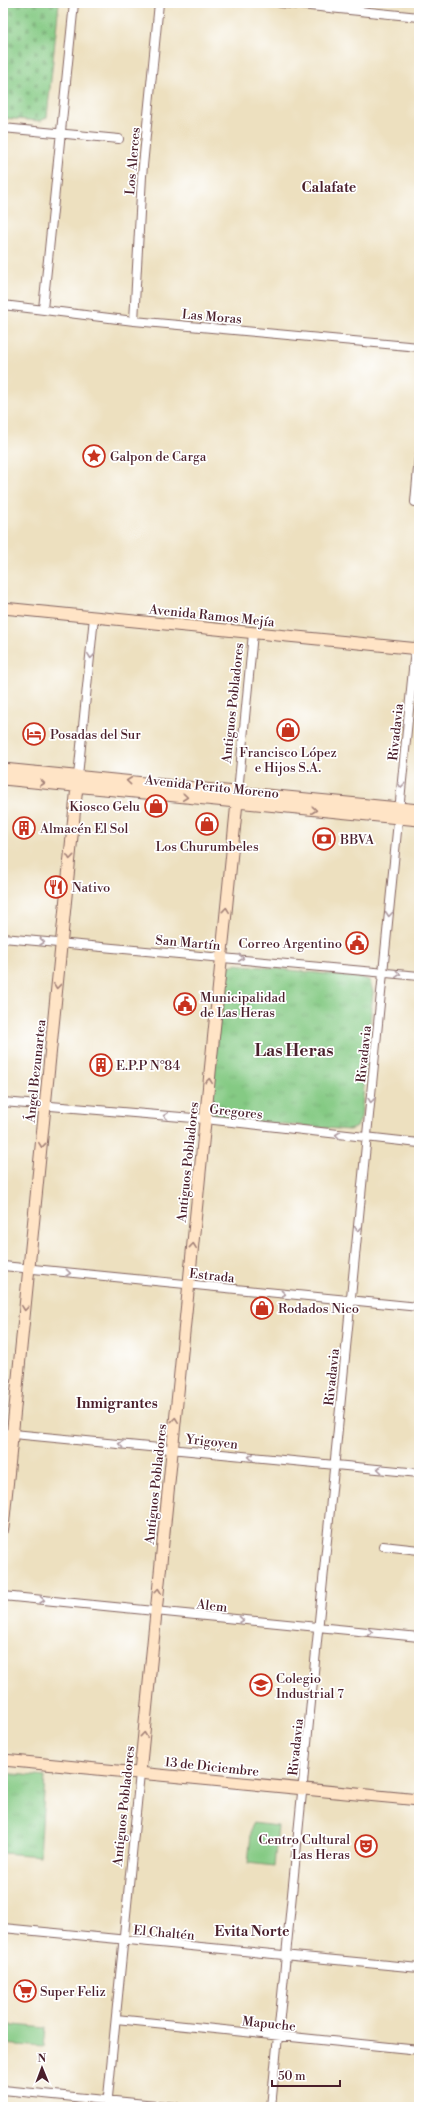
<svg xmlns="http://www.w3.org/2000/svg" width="422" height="2110" viewBox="0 0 422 2110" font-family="'Libre Bodoni',serif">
	<defs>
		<pattern id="cemetery-stones" width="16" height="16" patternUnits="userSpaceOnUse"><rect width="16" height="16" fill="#85ca84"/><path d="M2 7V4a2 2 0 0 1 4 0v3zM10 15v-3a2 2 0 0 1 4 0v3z" fill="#74ad72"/></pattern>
		<pattern id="park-tufts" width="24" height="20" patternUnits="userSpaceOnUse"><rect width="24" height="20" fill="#85ca84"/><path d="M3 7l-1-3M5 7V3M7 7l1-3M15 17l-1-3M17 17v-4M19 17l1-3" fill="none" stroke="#74ad72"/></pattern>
	</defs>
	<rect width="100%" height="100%" fill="#fff"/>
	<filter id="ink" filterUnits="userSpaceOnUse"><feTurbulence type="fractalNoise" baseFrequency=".025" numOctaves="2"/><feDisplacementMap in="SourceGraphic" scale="8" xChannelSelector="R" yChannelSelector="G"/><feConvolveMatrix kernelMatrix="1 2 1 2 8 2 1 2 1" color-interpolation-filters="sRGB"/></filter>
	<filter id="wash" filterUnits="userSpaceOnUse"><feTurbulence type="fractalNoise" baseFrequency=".012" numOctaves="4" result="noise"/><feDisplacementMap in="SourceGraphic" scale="16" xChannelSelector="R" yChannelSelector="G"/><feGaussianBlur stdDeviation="0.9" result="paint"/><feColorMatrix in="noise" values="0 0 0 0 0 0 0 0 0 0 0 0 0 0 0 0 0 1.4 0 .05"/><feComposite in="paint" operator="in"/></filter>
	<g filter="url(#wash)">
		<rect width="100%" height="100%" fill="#ede0bf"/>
		<path fill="url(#cemetery-stones)" stroke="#687458" d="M3 3H59L47 117 41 121 3 118Z"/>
		<path fill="url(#park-tufts)" stroke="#687458" d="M235 964 363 978 370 981 373 992 361 1118 357 1127 349 1130 219 1118 212 1115 210 1112 224 968Z
			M3 1773 45 1777 40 1856 3 1853Z"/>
		<path fill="#85ca84" stroke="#687458" d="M252 1823 278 1826 274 1866 248 1863Z
			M3 2024 46 2028 44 2047 3 2044Z"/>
	</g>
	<g filter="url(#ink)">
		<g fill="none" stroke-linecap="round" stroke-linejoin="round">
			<g stroke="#83635f" stroke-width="10">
				<path id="street" d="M280 3 419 17
					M3 128 119 139
					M3 305 134 321 419 347
					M43 309 74 3
					M134 321 142 176 159 3
					M415 502 419 457
					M78 776 94 617
					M238 792 253 633
					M3 938 419 976
					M3 1102 205 1119 419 1143
					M3 1266 419 1307
					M3 1433 419 1473
					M383 1546 419 1550
					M3 1596 419 1637
					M3 1928 419 1968
					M116 2019 419 2050
					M3 2090 176 2107
					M107 2107 140 1773
					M271 2107 415 649"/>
			</g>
			<g stroke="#83635f" stroke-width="13">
				<path id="secondary" d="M3 608 419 649
					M3 769 419 810
					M3 779 419 820
					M3 1528 78 776
					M3 1760 419 1800
					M140 1773 238 792"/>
			</g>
			<use href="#street" stroke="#fff" stroke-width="8"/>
			<use href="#secondary" stroke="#ffe4c6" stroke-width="11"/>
		</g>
		<defs><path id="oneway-chevron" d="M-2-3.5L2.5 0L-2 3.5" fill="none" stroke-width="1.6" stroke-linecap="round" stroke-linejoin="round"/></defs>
		<g stroke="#ae9aa0">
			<use href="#oneway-chevron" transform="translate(91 656) rotate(96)"/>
			<use href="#oneway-chevron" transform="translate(401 785) rotate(96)"/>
			<use href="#oneway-chevron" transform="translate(389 914) rotate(95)"/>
			<use href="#oneway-chevron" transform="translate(42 942) rotate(6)"/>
			<use href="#oneway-chevron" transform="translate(241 958) rotate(6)"/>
			<use href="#oneway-chevron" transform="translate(398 974) rotate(5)"/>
			<use href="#oneway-chevron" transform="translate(371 1100) rotate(96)"/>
			<use href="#oneway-chevron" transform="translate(166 1116) rotate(-175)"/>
			<use href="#oneway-chevron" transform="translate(338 1135) rotate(-173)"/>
			<use href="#oneway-chevron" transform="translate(358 1229) rotate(96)"/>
			<use href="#oneway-chevron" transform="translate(68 1273) rotate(6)"/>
			<use href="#oneway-chevron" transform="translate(283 1294) rotate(6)"/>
			<use href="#oneway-chevron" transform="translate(121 1444) rotate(-174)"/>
			<use href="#oneway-chevron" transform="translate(251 1457) rotate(-174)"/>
			<use href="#oneway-chevron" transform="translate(380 1469) rotate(-175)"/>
			<use href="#oneway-chevron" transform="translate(42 1600) rotate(6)"/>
			<use href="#oneway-chevron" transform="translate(241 1620) rotate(6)"/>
			<use href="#oneway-chevron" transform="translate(370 1632) rotate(6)"/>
		</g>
		<g stroke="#a48278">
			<use href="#oneway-chevron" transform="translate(129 781) rotate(-174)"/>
			<use href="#oneway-chevron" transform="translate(42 783) rotate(6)"/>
			<use href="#oneway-chevron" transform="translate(185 797) rotate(6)"/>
			<use href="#oneway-chevron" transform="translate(314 810) rotate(6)"/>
			<use href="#oneway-chevron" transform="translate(70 857) rotate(96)"/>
			<use href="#oneway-chevron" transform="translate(226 910) rotate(-84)"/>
			<use href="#oneway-chevron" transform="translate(57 986) rotate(96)"/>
			<use href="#oneway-chevron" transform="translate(209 1081) rotate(-84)"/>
			<use href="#oneway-chevron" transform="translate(42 1145) rotate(96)"/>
			<use href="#oneway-chevron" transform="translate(193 1246) rotate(-84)"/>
			<use href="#oneway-chevron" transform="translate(25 1308) rotate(96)"/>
			<use href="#oneway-chevron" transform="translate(175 1420) rotate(-84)"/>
			<use href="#oneway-chevron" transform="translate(158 1591) rotate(-84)"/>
			<use href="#oneway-chevron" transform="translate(144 1735) rotate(-84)"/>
		</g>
	</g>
	<defs>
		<g id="sight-ring" transform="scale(1.15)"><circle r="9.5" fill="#fff" stroke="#c8321e" stroke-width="1.5"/><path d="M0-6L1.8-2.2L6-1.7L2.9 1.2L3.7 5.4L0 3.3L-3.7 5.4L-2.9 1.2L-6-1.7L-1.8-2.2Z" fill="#c8321e"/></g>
		<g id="shop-ring" transform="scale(1.15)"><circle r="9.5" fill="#fff" stroke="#c8321e" stroke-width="1.5"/><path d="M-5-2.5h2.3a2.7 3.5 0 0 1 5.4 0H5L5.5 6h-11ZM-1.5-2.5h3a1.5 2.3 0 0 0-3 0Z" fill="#c8321e"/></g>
		<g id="hotel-ring" transform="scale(1.15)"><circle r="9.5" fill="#fff" stroke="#c8321e" stroke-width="1.5"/><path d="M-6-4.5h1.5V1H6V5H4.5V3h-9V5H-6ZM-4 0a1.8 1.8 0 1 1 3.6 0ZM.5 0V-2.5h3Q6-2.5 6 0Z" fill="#c8321e"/></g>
		<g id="building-ring" transform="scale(1.15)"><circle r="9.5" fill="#fff" stroke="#c8321e" stroke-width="1.5"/><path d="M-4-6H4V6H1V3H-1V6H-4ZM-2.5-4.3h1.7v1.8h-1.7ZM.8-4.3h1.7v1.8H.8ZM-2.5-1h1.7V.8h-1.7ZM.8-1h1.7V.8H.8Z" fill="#c8321e"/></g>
		<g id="bank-ring" transform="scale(1.15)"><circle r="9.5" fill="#fff" stroke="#c8321e" stroke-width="1.5"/><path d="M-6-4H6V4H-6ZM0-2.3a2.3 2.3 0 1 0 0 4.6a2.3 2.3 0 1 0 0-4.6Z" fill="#c8321e"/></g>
		<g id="restaurant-ring" transform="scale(1.15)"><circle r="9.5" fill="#fff" stroke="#c8321e" stroke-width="1.5"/><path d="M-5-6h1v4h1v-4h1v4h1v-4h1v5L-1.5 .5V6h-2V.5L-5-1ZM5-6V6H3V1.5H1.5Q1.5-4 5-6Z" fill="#c8321e"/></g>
		<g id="civic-ring" transform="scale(1.15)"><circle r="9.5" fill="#fff" stroke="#c8321e" stroke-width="1.5"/><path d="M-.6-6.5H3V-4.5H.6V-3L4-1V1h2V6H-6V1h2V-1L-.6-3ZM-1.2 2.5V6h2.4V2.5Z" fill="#c8321e"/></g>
		<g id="school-ring" transform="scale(1.15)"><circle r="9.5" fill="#fff" stroke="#c8321e" stroke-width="1.5"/><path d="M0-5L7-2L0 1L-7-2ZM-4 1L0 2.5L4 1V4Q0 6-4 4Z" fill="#c8321e"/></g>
		<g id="theatre-ring" transform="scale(1.15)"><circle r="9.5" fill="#fff" stroke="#c8321e" stroke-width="1.5"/><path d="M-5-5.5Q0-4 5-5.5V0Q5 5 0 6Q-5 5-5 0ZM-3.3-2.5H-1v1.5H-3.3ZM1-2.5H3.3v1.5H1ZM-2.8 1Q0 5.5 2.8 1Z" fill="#c8321e"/></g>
		<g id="supermarket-ring" transform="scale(1.15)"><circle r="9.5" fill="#fff" stroke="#c8321e" stroke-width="1.5"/><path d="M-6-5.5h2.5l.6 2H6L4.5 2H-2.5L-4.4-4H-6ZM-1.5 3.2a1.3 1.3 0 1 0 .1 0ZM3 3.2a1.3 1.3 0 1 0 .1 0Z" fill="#c8321e"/></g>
	</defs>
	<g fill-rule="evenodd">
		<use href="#sight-ring" x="94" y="456"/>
		<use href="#shop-ring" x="288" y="730"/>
		<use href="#hotel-ring" x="34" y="734"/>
		<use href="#shop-ring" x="156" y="806"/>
		<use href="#shop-ring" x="207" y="824"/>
		<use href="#building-ring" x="24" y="828"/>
		<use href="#bank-ring" x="324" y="839"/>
		<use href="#restaurant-ring" x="56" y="887"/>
		<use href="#civic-ring" x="357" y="943"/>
		<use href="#civic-ring" x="185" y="1004"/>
		<use href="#building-ring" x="101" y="1065"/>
		<use href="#shop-ring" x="262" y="1308"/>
		<use href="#school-ring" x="261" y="1685"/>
		<use href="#theatre-ring" x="366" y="1846"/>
		<use href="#supermarket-ring" x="25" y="1991"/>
	</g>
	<g text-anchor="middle" stroke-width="3.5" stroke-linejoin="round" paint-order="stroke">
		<g font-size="13" fill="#4a1f2b" stroke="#fff">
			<text transform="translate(132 161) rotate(-85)" y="5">Los Alerces</text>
			<text transform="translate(212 316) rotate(5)" y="5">Las Moras</text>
			<text transform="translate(212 615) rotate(6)" y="5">Avenida Ramos Mejía</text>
			<text transform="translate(232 703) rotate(-84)" y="5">Antiguos Pobladores</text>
			<text transform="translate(395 732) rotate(-84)" y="5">Rivadavia</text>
			<text transform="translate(212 786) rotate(6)" y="5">Avenida Perito Moreno</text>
			<text transform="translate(188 942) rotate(5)" y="5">San Martín</text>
			<text transform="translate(363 1054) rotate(-84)" y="5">Rivadavia</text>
			<text transform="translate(35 1071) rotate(-84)" y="5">Ángel Bezunartea</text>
			<text transform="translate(236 1111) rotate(6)" y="5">Gregores</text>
			<text transform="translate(187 1162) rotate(-84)" y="5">Antiguos Pobladores</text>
			<text transform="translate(212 1275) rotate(6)" y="5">Estrada</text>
			<text transform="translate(331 1377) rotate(-84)" y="5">Rivadavia</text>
			<text transform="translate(212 1441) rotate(6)" y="5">Yrigoyen</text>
			<text transform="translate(155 1484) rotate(-84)" y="5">Antiguos Pobladores</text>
			<text transform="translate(212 1605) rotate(6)" y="5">Alem</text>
			<text transform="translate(295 1747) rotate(-84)" y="5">Rivadavia</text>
			<text transform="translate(212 1766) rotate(6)" y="5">13 de Diciembre</text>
			<text transform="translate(123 1806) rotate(-84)" y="5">Antiguos Pobladores</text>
			<text transform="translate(164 1932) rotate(5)" y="5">El Chaltén</text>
			<text transform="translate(269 2023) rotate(6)" y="5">Mapuche</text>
		</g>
		<g font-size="13" fill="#4a1f2b" stroke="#fff" text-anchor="start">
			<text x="110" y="461">Galpon de Carga</text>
			<text x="50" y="739">Posadas del Sur</text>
			<text x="288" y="757" text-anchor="middle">Francisco López<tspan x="288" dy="15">e Hijos S.A.</tspan></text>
			<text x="140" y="811" text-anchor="end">Kiosco Gelu</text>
			<text x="40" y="833">Almacén El Sol</text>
			<text x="340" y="844">BBVA</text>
			<text x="207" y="851" text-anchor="middle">Los Churumbeles</text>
			<text x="72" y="892">Nativo</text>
			<text x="342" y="948" text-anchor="end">Correo Argentino</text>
			<text x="200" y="1002">Municipalidad<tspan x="200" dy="15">de Las Heras</tspan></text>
			<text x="116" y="1070">E.P.P N°84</text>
			<text x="278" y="1313">Rodados Nico</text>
			<text x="276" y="1683">Colegio<tspan x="276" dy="15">Industrial 7</tspan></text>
			<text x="350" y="1844" text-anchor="end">Centro Cultural<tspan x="350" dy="15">Las Heras</tspan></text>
			<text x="40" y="1996">Super Feliz</text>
		</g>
		<g font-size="14" font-weight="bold" fill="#4a1f2b" stroke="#fff">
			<text x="329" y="192">Calafate</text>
			<text x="117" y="1408">Inmigrantes</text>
			<text x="252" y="1936">Evita Norte</text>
		</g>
		<g font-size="17" font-weight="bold" fill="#4a1f2b" stroke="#fff">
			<text x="294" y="1056">Las Heras</text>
		</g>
	</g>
	<rect width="422" height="2110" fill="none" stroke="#fff" stroke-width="16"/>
	<g transform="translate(42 2068) rotate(359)" stroke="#ffffff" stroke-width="3" paint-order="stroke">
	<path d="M0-3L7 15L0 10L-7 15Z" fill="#4a1f2b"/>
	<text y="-6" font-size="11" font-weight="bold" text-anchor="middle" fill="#4a1f2b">N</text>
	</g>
	<path d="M272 2080v6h68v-6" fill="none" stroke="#4a1f2b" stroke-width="2"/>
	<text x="278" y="2080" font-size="12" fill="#4a1f2b" stroke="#ffffff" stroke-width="3" paint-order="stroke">50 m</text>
</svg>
